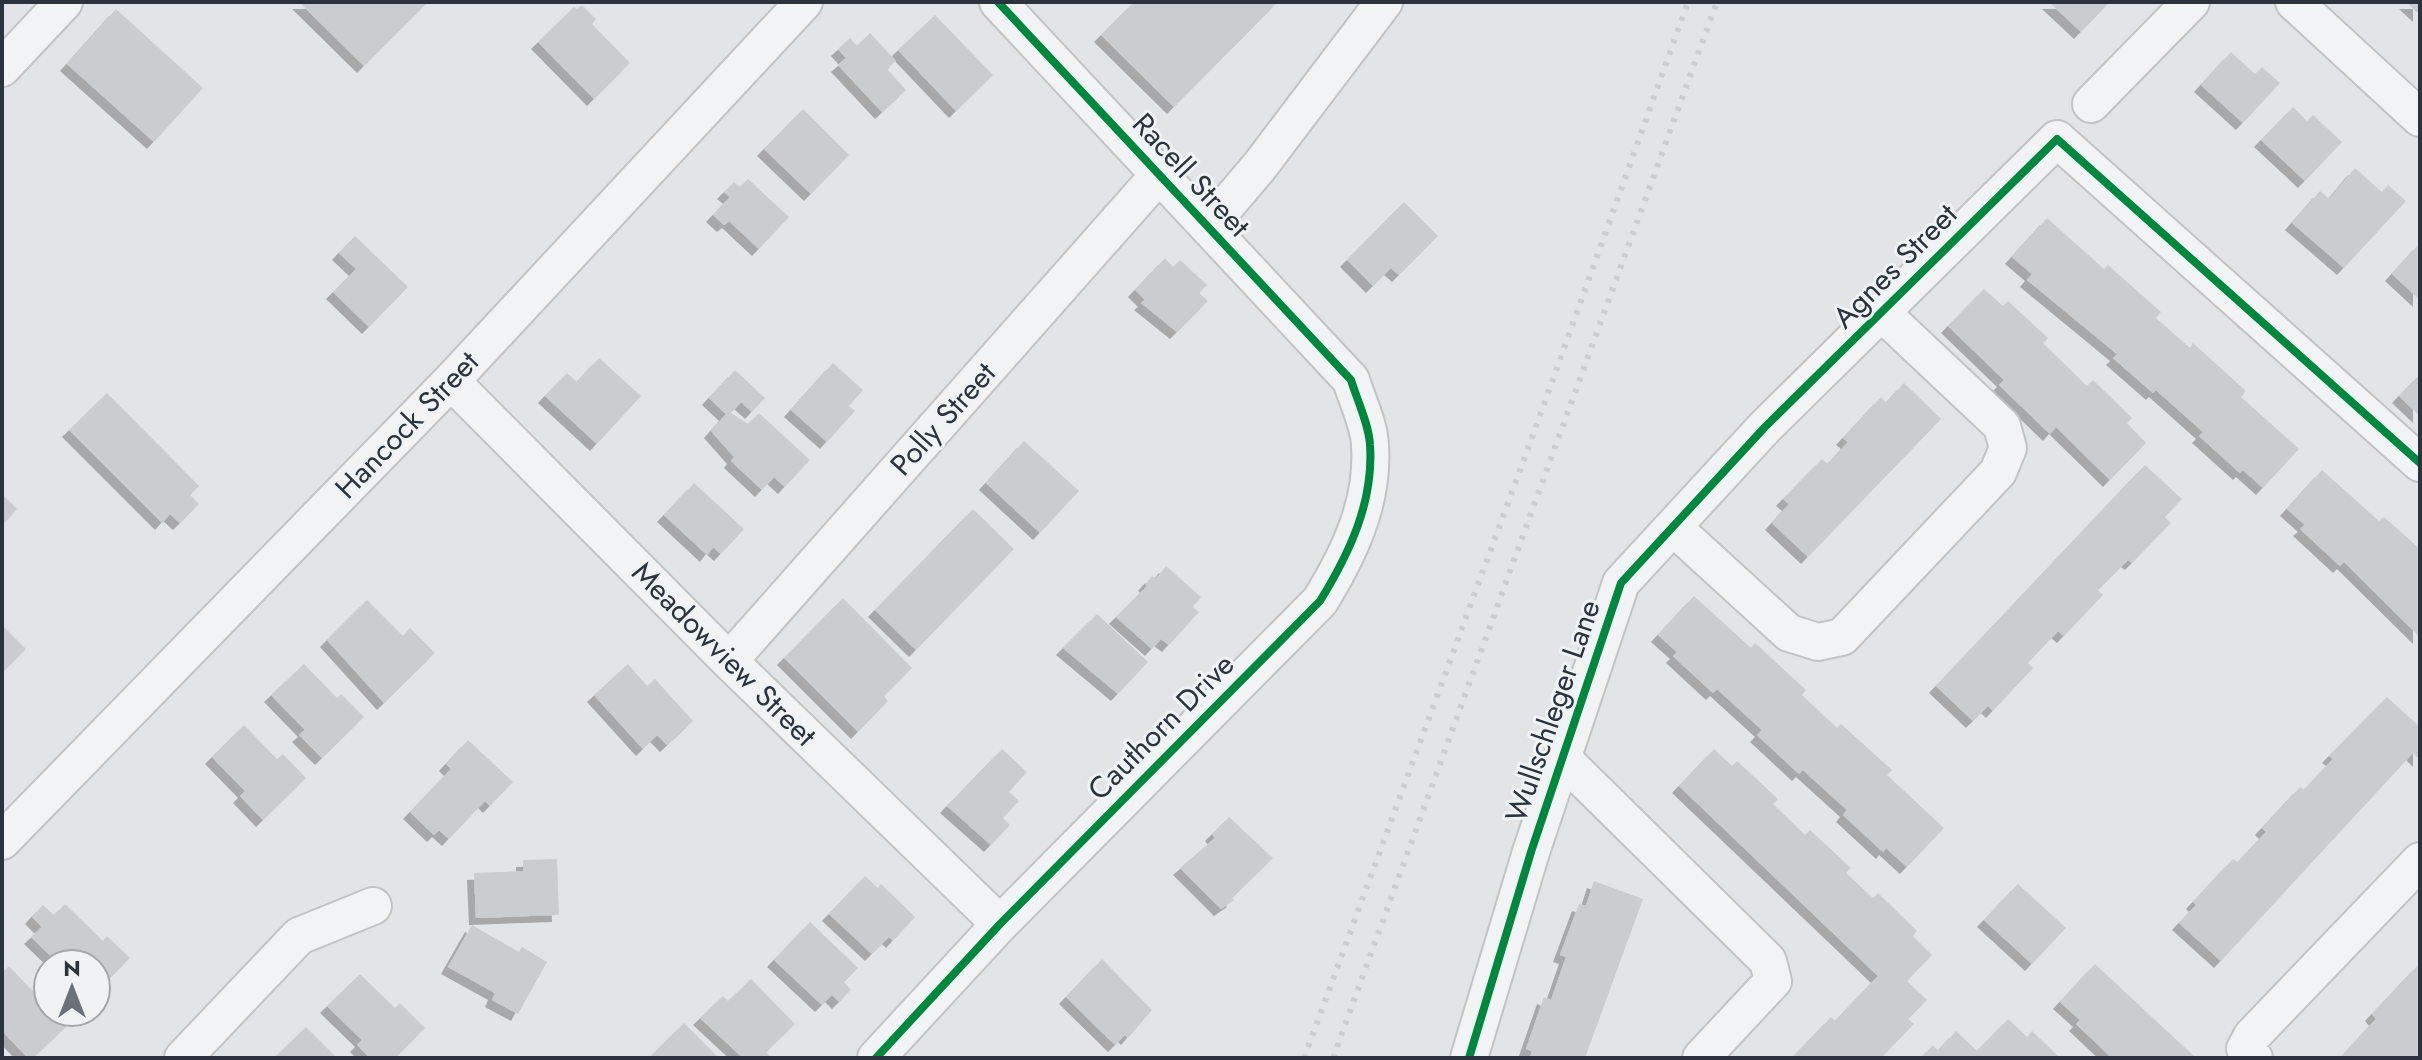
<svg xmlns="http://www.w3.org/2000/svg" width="2422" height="1060" viewBox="0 0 2422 1060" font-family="Jost,sans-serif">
	<defs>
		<filter id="shadow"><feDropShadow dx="-7" dy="7" stdDeviation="0" flood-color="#0004"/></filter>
	</defs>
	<rect width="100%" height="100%" fill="#e2e5e7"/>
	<path fill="#cacdcf" filter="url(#shadow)" d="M299 2H428L364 66Z
		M1134 2H1278L1174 107 1101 35Z
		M2049 2H2110L2081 32Z
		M2406 2H2420V15Z
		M582 5 596 19 592 24 630 63 594 99 538 42 574 7 577 9Z
		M116 9 203 88 154 142 67 64Z
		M935 15 993 75 956 111 898 50Z
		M870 33 896 61 887 69 906 90 882 112 838 65 846 58 838 49 850 38 857 46Z
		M2231 52 2255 74 2262 67 2280 83 2243 123 2201 85Z
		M2293 107 2307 121 2313 115 2342 142 2305 181 2261 140Z
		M803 109 849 155 811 194 764 149Z
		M2355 168 2382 192 2388 185 2406 201 2344 268 2292 223 2320 191 2329 199Z
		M748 179 789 217 759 249 729 221 724 225 713 215 730 197 724 192 734 182 740 187Z
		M1404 202 1438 236 1399 275 1391 268 1373 286 1347 260Z
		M2047 218 2104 269 2108 265 2161 312 2156 318 2190 348 2193 343 2246 391 2241 397 2299 449 2263 488 2243 470 2240 473 2199 436 2203 432 2156 390 2153 393 2113 358 2117 354 2027 280 2032 274 2012 257Z
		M355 236 408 287 369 327 333 292 356 269 339 253Z
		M2420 243V300L2392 274Z
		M1165 258 1173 267 1180 260 1207 285 1199 293 1208 301 1177 332 1141 303 1145 300 1135 290Z
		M1984 289 2003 306 2008 301 2048 338 2043 343 2087 386 2093 380 2132 418 2127 423 2146 443 2110 480 2056 427 2050 434 1999 385 2004 380 1948 326Z
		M599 358 641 396 597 444 545 396 567 373 577 382Z
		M833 363 863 390 849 406 855 411 827 442 791 410Z
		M735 370 765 398 752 412 741 402 731 413 748 424 759 413 810 460 785 487 774 477 762 490 731 461 734 457 711 431 726 414 709 398Z
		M2420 374V416L2399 396Z
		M1904 383 1941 419 1808 557 1772 523 1789 504 1783 499 1822 459 1828 464 1848 442 1843 438 1881 397 1886 403Z
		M107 393 199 486 190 495 199 504 180 523 170 514 162 523 69 430Z
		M1024 441 1079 491 1040 533 986 483Z
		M2145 465 2182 499 2165 517 2171 523 2132 563 2128 560 2098 590 2103 595 2064 636 2058 631 2028 663 2033 668 1993 711 1988 706 1973 721 1936 686Z
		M2322 470 2379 521 2384 517 2420 549V637L2344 562 2340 566 2300 529 2305 525 2287 509Z
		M694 483 744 529 721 554 713 547 707 555 664 515Z
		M2 494 17 509 2 526Z
		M973 509 1014 549 916 650 875 610Z
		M1166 566 1201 597 1193 607 1199 612 1169 645 1161 639 1152 649 1116 617 1147 586 1145 584 1152 576 1156 579Z
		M1694 596 1751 648 1755 643 1806 690 1802 695 1837 728 1841 724 1892 770 1887 775 1944 828 1907 867 1886 848 1883 852 1843 815 1847 810 1803 770 1799 774 1757 735 1762 730 1717 689 1713 693 1673 656 1677 652 1658 635Z
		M843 598 912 668 884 696 888 701 858 732 784 658Z
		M367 600 403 636 410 628 435 653 384 703 327 640Z
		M1097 614 1148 662 1118 694 1063 648Z
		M2 625 26 649 2 673Z
		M304 664 337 698 341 694 364 717 322 758 299 735 305 730 271 695Z
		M628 664 647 686 655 679 693 721 667 745 657 735 643 749 594 695Z
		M2387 697 2420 727V760L2413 753 2221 961 2179 923 2196 905 2193 902 2233 859 2238 862 2266 832 2262 828 2300 787 2304 790 2333 759 2329 756Z
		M244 725 277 759 283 754 306 778 263 820 240 796 245 791 212 757Z
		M468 740 513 782 490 806 485 801 449 839 439 830 434 835 410 812 451 769 446 764Z
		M1002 749 1027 772 1009 792 1019 801 1003 818 1010 825 991 845 947 806Z
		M1714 749 1732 766 1737 761 1778 799 1773 804 1805 835 1810 830 1851 868 1846 873 1873 898 1878 893 1917 931 1913 936 1932 955 1907 981 1927 1000 1908 1019 1914 1024 1881 1058H1792L1831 1017 1835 1021 1878 976 1679 786Z
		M1229 817 1273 858 1232 898 1234 900 1221 909 1180 868 1215 838 1212 834Z
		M557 859 559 915 476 918 474 873 523 871V860Z
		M865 876 878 888 881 884 915 917 893 941 889 937 872 954 829 914Z
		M1594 881 1643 899 1585 1058H1530L1532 1051 1526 1049 1544 997 1551 1000 1566 957 1560 955 1579 904 1586 906Z
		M2018 884 2066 928 2032 964 1984 920Z
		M65 904 103 941 107 936 130 958 96 992V964H59L31 937 42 927 32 917 43 905 54 915Z
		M810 922 858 968 844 982 851 990 839 1002 832 995 822 1005 774 960Z
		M472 925 519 952 522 947 547 962 518 1014 492 1000 495 993 448 967Z
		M1102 959 1152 1010 1128 1038 1125 1035 1115 1045 1066 997Z
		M2420 963V1058H2340L2376 1019 2372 1014Z
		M2095 964 2196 1058H2112L2076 1024 2080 1020 2060 1002Z
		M9 966 43 1002 48 997V1012H71L76 1017 33 1058H28L2 1031V973Z
		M360 974 395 1008 400 1003 425 1028 395 1058H370L357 1045 362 1040 327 1006Z
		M751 979 795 1024 766 1052 772 1058H743L700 1018 723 996 728 1001Z
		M2008 1019 2027 1037 2032 1031 2060 1058H1921L1933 1045 1938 1051 1956 1031 1977 1051Z
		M684 1023 719 1058H649Z
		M306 1027 337 1058H274Z"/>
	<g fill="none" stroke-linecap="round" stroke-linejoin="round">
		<g stroke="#c1c3c5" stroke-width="40">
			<path id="minor" d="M2294 2 2420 118
				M2 68 64 2
				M2091 104 2191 2
				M1208 227 1259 167 1384 2
				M451 381 729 661 1000 924
				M1673 527 1789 633 1818 642 1842 637 1998 472 2008 448 2002 426 1882 313
				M729 661 1158 176
				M1562 758 1768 961 1773 981 1701 1058
				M2 841 451 381 804 2
				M183 1058 299 936 373 906
				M876 1058 1000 924 1320 601C1349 554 1374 502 1370 445 1369 424 1357 400 1351 380L998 2
				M1469 1058 1531 852 1621 583 1765 427 2057 139 2420 463
				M2254 1058 2245 1049 2252 1036 2420 861"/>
		</g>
		<use href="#minor" stroke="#f1f3f4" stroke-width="36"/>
		<path stroke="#cbcdce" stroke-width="6" stroke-dasharray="4 8" stroke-linecap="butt" d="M1304 1058 1533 435 1688 2
			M1333 1058 1717 2"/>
		<g stroke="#f0f3f6" stroke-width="13">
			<path id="cycleway" d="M876 1058 1000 924 1320 601C1349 554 1374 502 1370 445 1369 424 1357 400 1351 380L998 2
				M1469 1058 1531 852 1621 583 1765 427 2057 139 2420 463"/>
		</g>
		<use href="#cycleway" stroke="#00873e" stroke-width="8"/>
	</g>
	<g text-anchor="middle" stroke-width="6" stroke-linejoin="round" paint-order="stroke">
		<g font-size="30" fill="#2b343e" stroke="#f0f3f6">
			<text transform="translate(1191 175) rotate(47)" y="10">Racell Street</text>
			<text transform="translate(1895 266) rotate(-45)" y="10">Agnes Street</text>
			<text transform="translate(943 419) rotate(-48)" y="10">Polly Street</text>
			<text transform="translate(407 425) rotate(-46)" y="10">Hancock Street</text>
			<text transform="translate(724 654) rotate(45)" y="10">Meadowview Street</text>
			<text transform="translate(1553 711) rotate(-71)" y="10">Wullschleger Lane</text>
			<text transform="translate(1161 727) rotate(-45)" y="10">Cauthorn Drive</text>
		</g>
	</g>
	<rect width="2422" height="1060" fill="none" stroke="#2b343e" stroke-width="8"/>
	<g transform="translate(72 988)"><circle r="38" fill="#f0f3f6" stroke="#a1a7ac" stroke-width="2"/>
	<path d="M0-6L14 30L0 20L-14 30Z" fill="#6b7279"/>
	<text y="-12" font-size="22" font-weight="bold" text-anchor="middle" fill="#2b343e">N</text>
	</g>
</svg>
